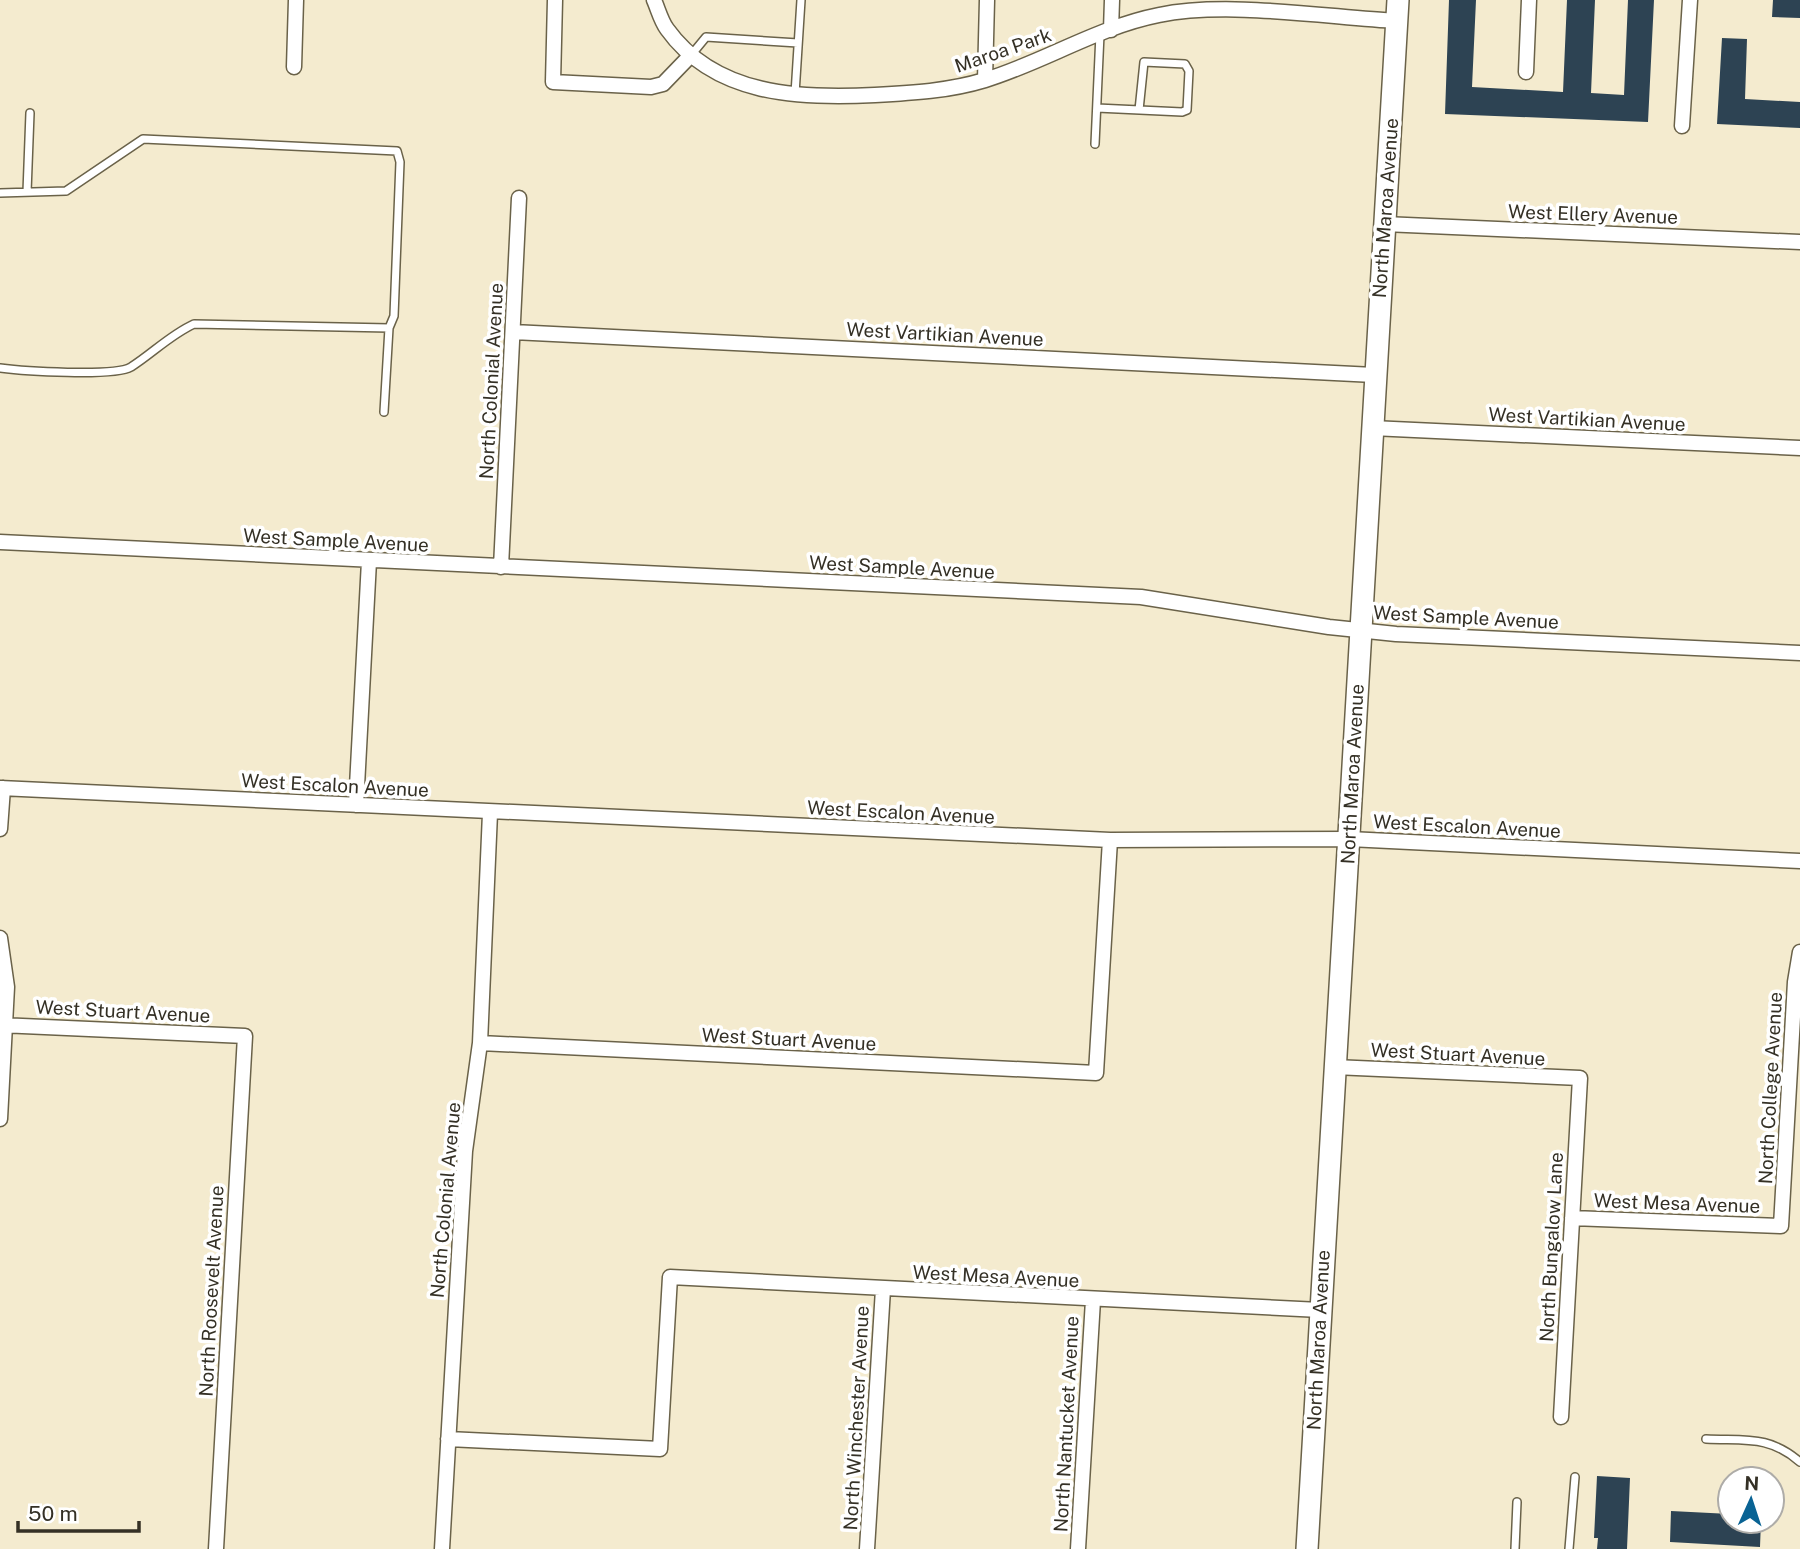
<svg xmlns="http://www.w3.org/2000/svg" width="1800" height="1549" viewBox="0 0 1800 1549" font-family="'Public Sans',sans-serif">
	<rect width="100%" height="100%" fill="#f4ebcf"/>
	<path fill="#2d4353" d="M1449 0H1476L1472 87 1563 92 1567 0H1595L1591 93 1624 95 1628 0H1654L1648 122 1445 114Z
		M1773 0H1800V18L1772 17Z
		M1722 38 1747 39 1745 99 1800 102V128L1717 124Z
		M1597 1476 1630 1478 1627 1549H1597L1598 1538H1594Z
		M1671 1511 1730 1514V1521H1761L1760 1547 1670 1542Z"/>
	<g fill="none" stroke-linecap="round" stroke-linejoin="round">
		<g stroke="#6a6249" stroke-width="10">
			<path id="service" d="M692 54 706 37 798 43
				M795 94 801 0
				M1097 108 1182 112 1187 110 1189 71 1185 64 1144 62 1139 110
				M1095 144 1100 34
				M27 192 30 113
				M0 193 66 191 143 139 397 151 400 162 394 316 389 328 384 412
				M0 368C22 371 114 377 131 367 153 353 170 335 194 324L389 328
				M1706 1439C1745 1441 1769 1435 1800 1462
				M1515 1549 1517 1502
				M1569 1549 1575 1477"/>
		</g>
		<g stroke="#6a6249" stroke-width="17">
			<path id="minor" d="M555 0 553 82 651 87 663 84 691 55
				M654 0C658 9 661 21 667 29 715 96 800 99 875 95 912 93 949 91 985 80 1044 62 1098 27 1159 15 1227 1 1326 17 1397 21
				M1111 30 1112 0
				M294 67 296 0
				M1526 72 1529 0
				M985 80 987 0
				M1682 126 1690 0
				M1384 224 1800 242
				M513 332 1374 375
				M1372 428 1800 448
				M0 542 1141 597 1329 627 1396 634 1800 653
				M501 567 519 198
				M0 788 1110 840 1349 839 1800 861
				M356 805 369 561
				M0 829 3 788
				M0 938 7 987 0 1119
				M0 1025 245 1036 216 1549
				M480 1043 1096 1073 1110 840
				M1334 1067 1580 1078 1561 1417
				M1572 1218 1781 1226 1795 982 1800 952
				M448 1439 660 1449 670 1277 1320 1310
				M442 1549 465 1151 480 1043 490 813
				M867 1549 883 1289
				M1078 1549 1093 1300"/>
		</g>
		<g stroke="#6a6249" stroke-width="24">
			<path id="secondary" d="M1307 1549 1398 0"/>
		</g>
		<use href="#service" stroke="#fff" stroke-width="7"/>
		<use href="#minor" stroke="#fff" stroke-width="14"/>
		<use href="#secondary" stroke="#fff" stroke-width="21"/>
	</g>
	<g text-anchor="middle" stroke-width="7" stroke-linejoin="round" paint-order="stroke">
		<g font-size="19" fill="#343025" stroke="#fff">
			<text transform="translate(1003 50) rotate(-19)" y="7">Maroa Park</text>
			<text transform="translate(1385 208) rotate(-86)" y="7">North Maroa Avenue</text>
			<text transform="translate(1593 214) rotate(2)" y="7">West Ellery Avenue</text>
			<text transform="translate(945 334) rotate(3)" y="7">West Vartikian Avenue</text>
			<text transform="translate(491 381) rotate(-87)" y="7">North Colonial Avenue</text>
			<text transform="translate(1587 419) rotate(3)" y="7">West Vartikian Avenue</text>
			<text transform="translate(336 540) rotate(3)" y="7">West Sample Avenue</text>
			<text transform="translate(902 567) rotate(3)" y="7">West Sample Avenue</text>
			<text transform="translate(1466 617) rotate(3)" y="7">West Sample Avenue</text>
			<text transform="translate(1352 774) rotate(-87)" y="7">North Maroa Avenue</text>
			<text transform="translate(335 785) rotate(3)" y="7">West Escalon Avenue</text>
			<text transform="translate(901 812) rotate(3)" y="7">West Escalon Avenue</text>
			<text transform="translate(1467 826) rotate(3)" y="7">West Escalon Avenue</text>
			<text transform="translate(123 1011) rotate(3)" y="7">West Stuart Avenue</text>
			<text transform="translate(789 1039) rotate(3)" y="7">West Stuart Avenue</text>
			<text transform="translate(1458 1054) rotate(3)" y="7">West Stuart Avenue</text>
			<text transform="translate(1770 1088) rotate(-87)" y="7">North College Avenue</text>
			<text transform="translate(445 1200) rotate(-85)" y="7">North Colonial Avenue</text>
			<text transform="translate(1677 1203) rotate(2)" y="7">West Mesa Avenue</text>
			<text transform="translate(1551 1247) rotate(-87)" y="7">North Bungalow Lane</text>
			<text transform="translate(996 1276) rotate(3)" y="7">West Mesa Avenue</text>
			<text transform="translate(211 1291) rotate(-87)" y="7">North Roosevelt Avenue</text>
			<text transform="translate(1318 1340) rotate(-87)" y="7">North Maroa Avenue</text>
			<text transform="translate(856 1418) rotate(-87)" y="7">North Winchester Avenue</text>
			<text transform="translate(1066 1424) rotate(-87)" y="7">North Nantucket Avenue</text>
		</g>
	</g>
	<g transform="translate(1751 1500) rotate(3)"><circle r="33" fill="#ffffff" stroke="#aeaca8" stroke-width="2"/>
	<path d="M0-5L12 26L0 18L-12 26Z" fill="#096394"/>
	<text y="-10" font-size="19" font-weight="bold" text-anchor="middle" fill="#343025">N</text>
	</g>
	<path d="M18 1521v10h121v-10" fill="none" stroke="#343025" stroke-width="3.5"/>
	<text x="28" y="1521" font-size="21" fill="#343025" stroke="#ffffff" stroke-width="5" paint-order="stroke">50 m</text>
</svg>
